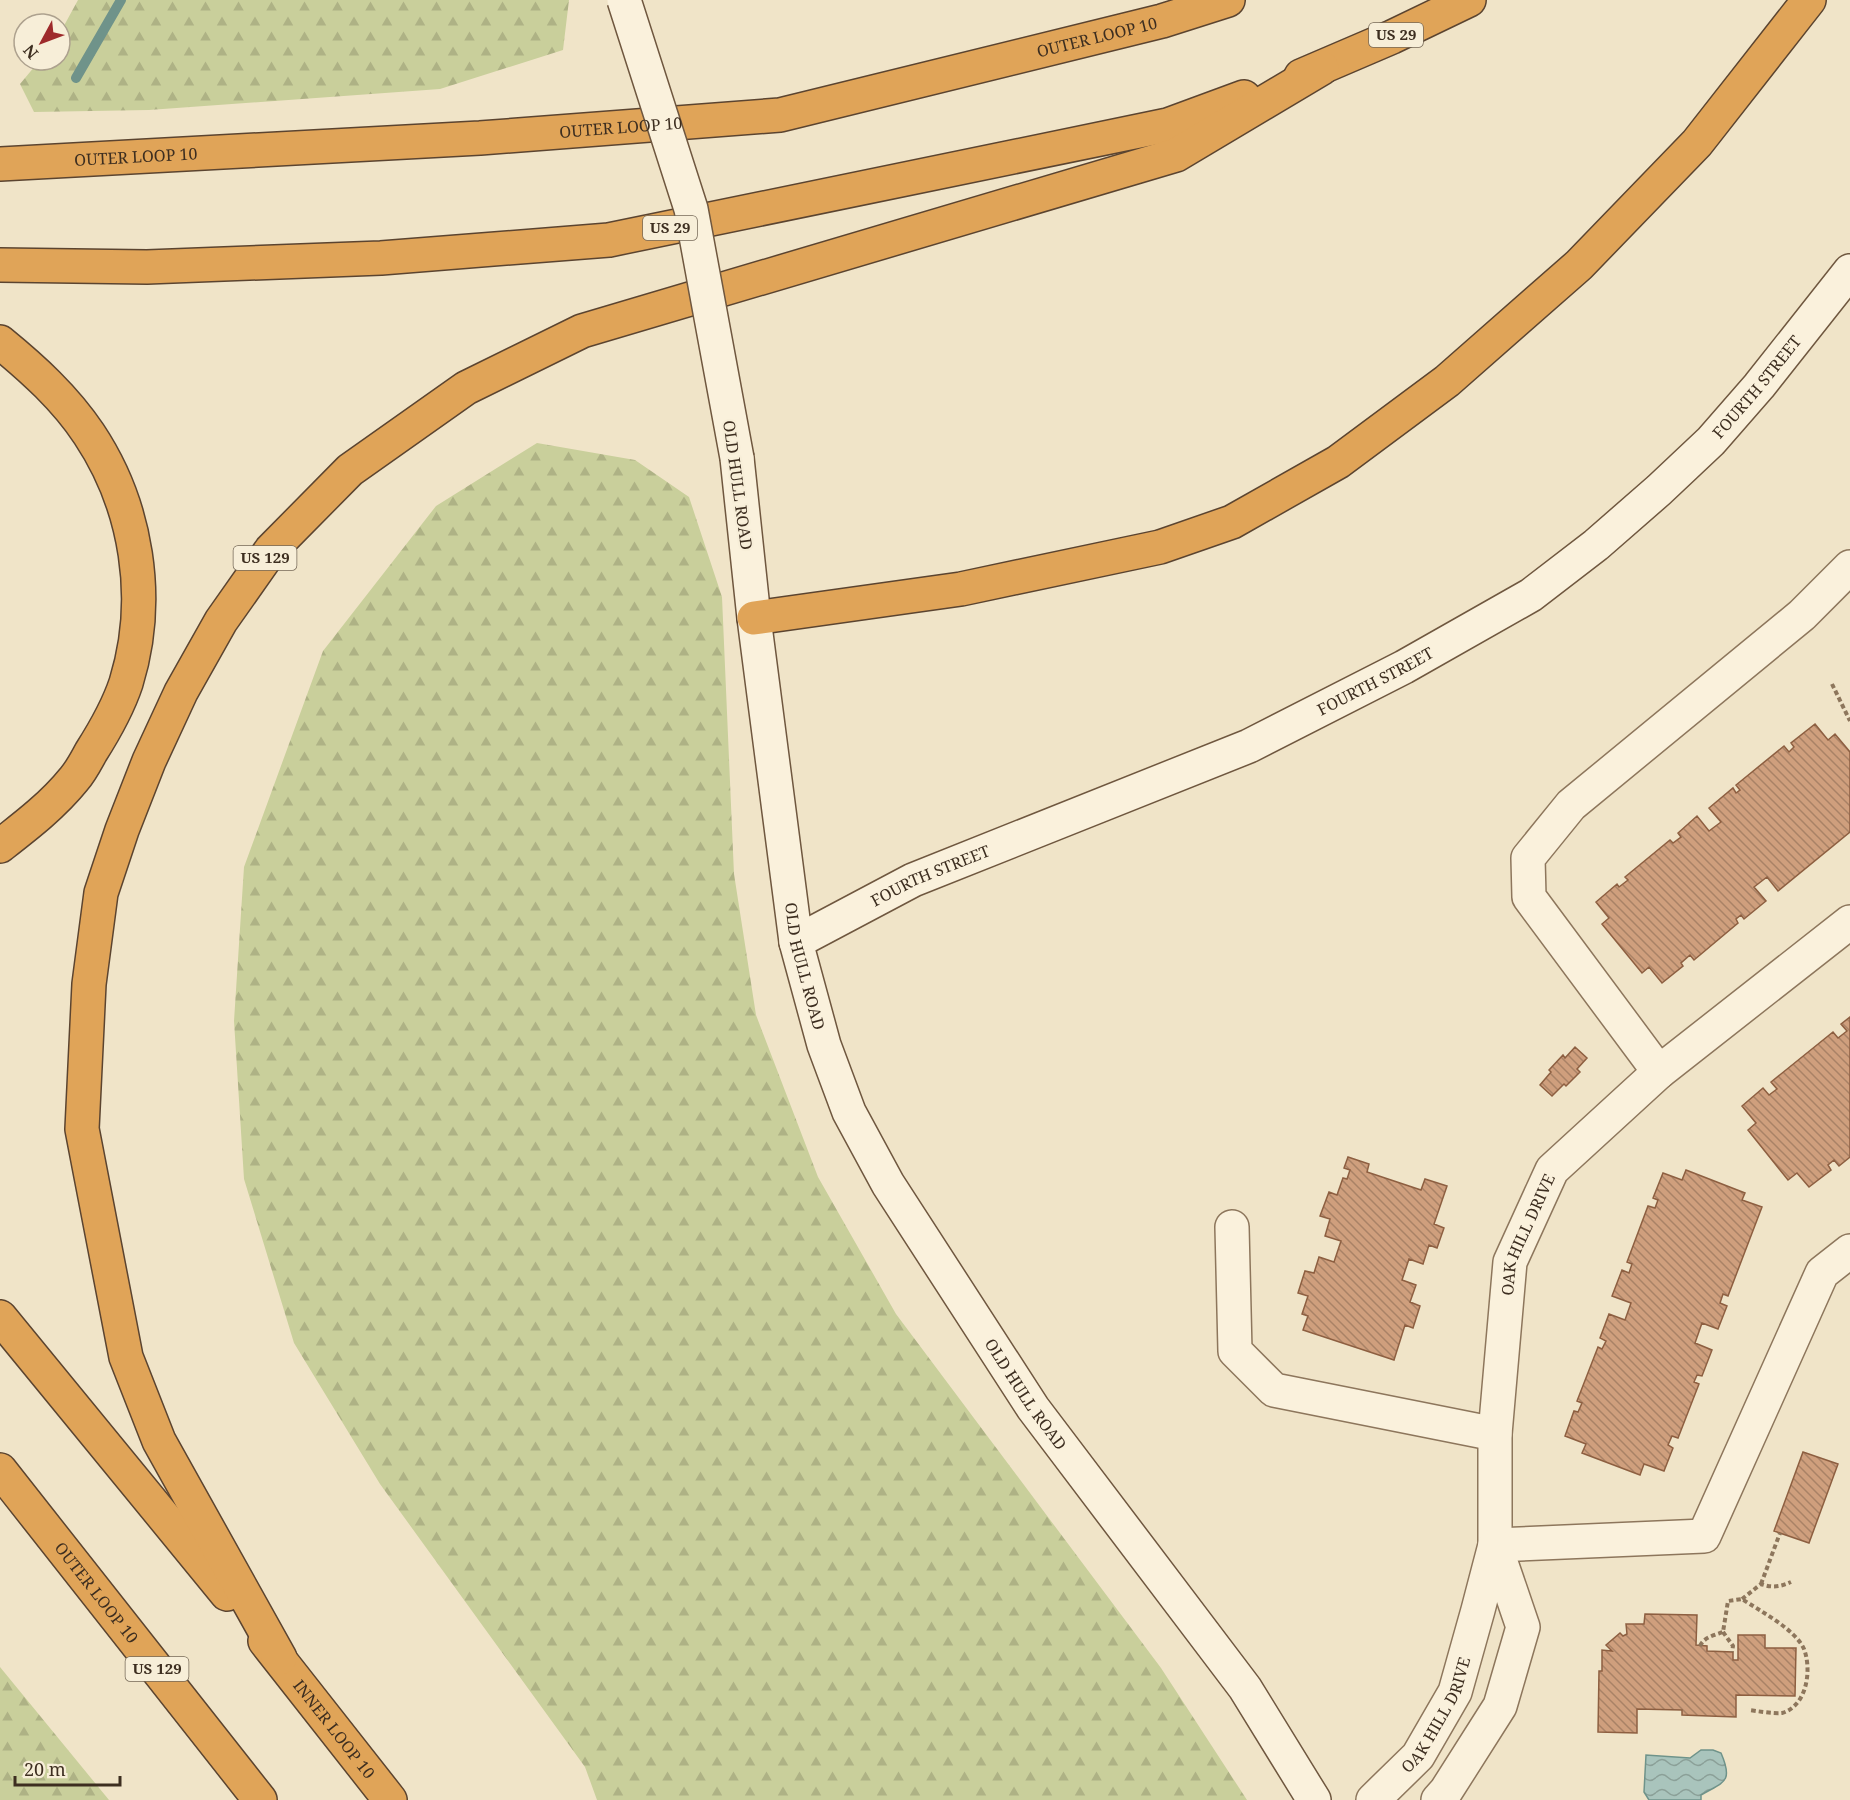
<svg xmlns="http://www.w3.org/2000/svg" width="1850" height="1800" viewBox="0 0 1850 1800" font-family="'Noto Serif',serif">
	<defs>
		<pattern id="forest-firs" width="22" height="20" patternUnits="userSpaceOnUse" patternTransform="scale(1.5)"><rect width="22" height="20" fill="#c9cf9b"/><path d="M5 1l3.5 6h-7zM16 11l3.5 6h-7z" fill="#aeb285"/></pattern>
		<pattern id="water-waves" width="16" height="10" patternUnits="userSpaceOnUse" patternTransform="scale(1.5)"><rect width="16" height="10" fill="#a9c4bc"/><path d="M0 5q4-4 8 0t8 0" fill="none" stroke="#8ba098"/></pattern>
		<pattern id="building-back-hatch" width="6" height="6" patternUnits="userSpaceOnUse" patternTransform="scale(1.5)"><rect width="6" height="6" fill="#cf9f7d"/><path d="M-1 5l2 2M0 0l6 6M5-1l2 2" fill="none" stroke="#a98266"/></pattern>
	</defs>
	<rect width="100%" height="100%" fill="#f0e4c8"/>
	<path fill="url(#forest-firs)" d="M78 0H569L563 50 440 89 149 110 34 112 20 84 40 60H60V33Z
		M537 443 635 460 689 497 722 597 734 874 756 1015 818 1177 896 1314 1161 1668 1247 1800H597L585 1767 380 1484 294 1343 244 1179 234 1021 244 867 323 651 436 506Z
		M0 1667 109 1800H0Z"/>
	<path fill="url(#water-waves)" stroke="#6f938a" stroke-width="1.5" d="M1701 1750H1713L1721 1753C1734 1783 1723 1782 1701 1795V1800H1649L1644 1792 1646 1755 1690 1758Z"/>
	<g fill="none" stroke-linecap="round" stroke-linejoin="round">
		<path stroke="#6f938a" stroke-width="10" d="M76 78 121 0"/>
	</g>
	<path fill="url(#building-back-hatch)" stroke="#8d5f41" stroke-width="1.5" d="M1815 724 1828 740 1835 734 1850 752V832L1778 891 1767 877 1754 887 1766 901 1744 919 1741 915 1736 919 1738 923 1694 960 1690 955 1681 963 1683 966 1662 983 1649 967 1642 973 1602 924 1609 918 1596 902 1617 884 1619 887 1628 880 1625 877 1670 840 1673 843 1681 837 1678 833 1697 816 1709 831 1721 822 1709 808 1733 788 1736 793 1740 790 1736 785 1784 746 1789 752 1794 747 1791 743Z
		M1850 1017V1157L1839 1166 1834 1160 1828 1165 1831 1170 1809 1187 1797 1173 1788 1180 1748 1130 1756 1123 1742 1106 1763 1088 1769 1095 1777 1089 1771 1082 1833 1032 1838 1038 1847 1031 1841 1024Z
		M1575 1047 1587 1058 1577 1069 1580 1072 1566 1086 1564 1084 1552 1096 1540 1085 1551 1072 1549 1070 1563 1055 1565 1058Z
		M1348 1157 1369 1164 1367 1172 1421 1190 1425 1179 1447 1186 1434 1224 1444 1228 1437 1248 1429 1245 1423 1264 1409 1259 1402 1280 1416 1285 1410 1302 1420 1306 1413 1328 1405 1325 1394 1360 1303 1330 1308 1316 1302 1314 1308 1296 1298 1293 1305 1271 1314 1273 1319 1257 1334 1262 1341 1241 1325 1236 1330 1219 1320 1216 1329 1192 1337 1195 1343 1178 1347 1179 1350 1170 1344 1168Z
		M1686 1170 1745 1193 1742 1200 1762 1207 1728 1296 1723 1294 1720 1303 1727 1306 1718 1329 1702 1323 1695 1343 1712 1350 1702 1376 1697 1375 1694 1382 1699 1384 1678 1438 1672 1436 1668 1445 1673 1448 1664 1471 1644 1464 1640 1475 1582 1453 1586 1444 1565 1436 1574 1411 1578 1412 1582 1403 1577 1401 1598 1347 1602 1349 1606 1341 1600 1338 1609 1314 1625 1320 1631 1303 1612 1296 1622 1270 1629 1273 1632 1264 1627 1262 1648 1206 1655 1208 1658 1200 1653 1198 1663 1173 1682 1180Z
		M1803 1452 1838 1464 1809 1543 1774 1531Z
		M1645 1614 1697 1615 1696 1645 1707 1646V1651L1733 1652V1660H1738V1635H1765V1648H1796L1795 1696 1736 1695V1717L1682 1715V1710L1637 1709V1733L1598 1732 1599 1671H1602V1650L1612 1651 1606 1645 1620 1633 1623 1636 1627 1634 1626 1624H1644Z"/>
	<g fill="none" stroke-linecap="round" stroke-linejoin="round">
		<g stroke="#8d765c" stroke-width="36">
			<g id="street">
				<path d="M1659 1072 1529 897 1528 858 1571 805 1802 615 1850 567"/>
				<path d="M1232 1227 1235 1351 1274 1390 1495 1434"/>
				<path d="M1495 1545 1704 1536 1822 1273 1850 1251"/>
				<path id="s1" d="M1373 1800 1418 1756 1455 1692 1478 1610 1495 1545V1434L1510 1262 1552 1170 1659 1072 1850 922"/>
				<path d="M1438 1800 1446 1791 1500 1706 1523 1627 1495 1545"/>
			</g>
		</g>
		<g stroke="#6f573f" stroke-width="36">
			<g id="secondary">
				<path id="s2" d="M737 458 754 618 796 942 824 1045 849 1112 888 1184 1033 1408 1245 1688 1314 1800"/>
				<path id="s3" d="M796 942 913 880 1249 746 1404 667 1531 595 1596 545 1659 490 1711 441 1759 386 1850 271"/>
			</g>
		</g>
		<g stroke="#5b4430" stroke-width="36">
			<g id="highway">
				<path d="M1301 76 1392 37 1469 0"/>
				<path id="s4" d="M0 164 480 138 780 115 1162 21 1228 0"/>
				<path d="M0 265 147 267 381 258 609 240 1168 125 1244 97"/>
				<path d="M0 342C33 369 65 398 89 434 137 506 152 599 126 683 118 707 105 730 91 752 86 761 81 771 74 779 53 805 27 825 0 846"/>
				<path d="M754 618 961 589 1160 547 1232 522 1338 462 1447 381 1579 265 1697 143 1809 0"/>
				<path d="M0 1317 227 1594"/>
				<path id="s5" d="M0 1470 260 1800"/>
				<path id="s6" d="M265 1641 390 1800"/>
				<path d="M280 1658 159 1441 126 1357 82 1129 89 984 101 893 122 830 149 761 181 692 221 621 271 550 350 470 466 388 582 331 1176 155 1322 68"/>
			</g>
		</g>
		<path stroke="#8d765c" stroke-width="4" stroke-dasharray="4.5 3" stroke-linecap="butt" d="M1832 684 1850 721
			M1761 1584 1780 1533
			M1742 1599 1761 1584C1772 1588 1780 1587 1791 1582
			M1723 1632 1733 1646 1732 1652
			M1700 1646C1704 1637 1715 1635 1723 1632L1728 1601 1742 1599C1760 1611 1795 1629 1804 1649 1812 1670 1807 1706 1782 1713 1774 1714 1757 1711 1749 1710"/>
		<use href="#street" stroke="#faf1dc" stroke-width="33"/>
		<use href="#secondary" stroke="#faf1dc" stroke-width="33"/>
		<use href="#highway" stroke="#e0a458" stroke-width="33"/>
		<g stroke="#6f573f" stroke-width="36" stroke-linecap="butt">
			<path id="secondary-bridge" d="M624 0 691 209 737 458"/>
		</g>
		<use href="#secondary-bridge" stroke="#faf1dc" stroke-width="33"/>
	</g>
	<g text-anchor="middle" stroke-width="4.5" stroke-linejoin="round" paint-order="stroke">
		<g fill="#f7eed8" stroke="#756857" stroke-width="1.5">
			<rect x="1369" y="23" width="54" height="24" rx="4.5"/>
			<rect x="643" y="216" width="54" height="24" rx="4.5"/>
			<rect x="233.5" y="546" width="63" height="24" rx="4.5"/>
			<rect x="125.5" y="1657" width="63" height="24" rx="4.5"/>
		</g>
		<g font-size="15" font-weight="bold" fill="#3d2e20">
			<text x="1396" y="40">US 29</text>
			<text x="670" y="233">US 29</text>
			<text x="265" y="563">US 129</text>
			<text x="157" y="1674">US 129</text>
		</g>
		<g font-size="16" fill="#3d2e20" stroke="#f7eed8">
			<text dy="6" stroke="none"><textPath href="#s4" startOffset="1108">OUTER LOOP 10</textPath></text>
			<text dy="6" stroke="none"><textPath href="#s4" startOffset="622">OUTER LOOP 10</textPath></text>
			<text dy="6" stroke="none"><textPath href="#s4" startOffset="136">OUTER LOOP 10</textPath></text>
			<text dy="6" stroke="none"><textPath href="#s3" startOffset="1122">FOURTH STREET</textPath></text>
			<text transform="translate(738 485) rotate(82)" y="6">OLD HULL ROAD</text>
			<text dy="6" stroke="none"><textPath href="#s3" startOffset="636">FOURTH STREET</textPath></text>
			<text dy="6" stroke="none"><textPath href="#s3" startOffset="150">FOURTH STREET</textPath></text>
			<text dy="6" stroke="none"><textPath href="#s2" startOffset="513">OLD HULL ROAD</textPath></text>
			<text dy="6" stroke="none"><textPath href="#s1" startOffset="604">OAK HILL DRIVE</textPath></text>
			<text dy="6" stroke="none"><textPath href="#s2" startOffset="999">OLD HULL ROAD</textPath></text>
			<text dy="6" stroke="none"><textPath href="#s5" startOffset="156">OUTER LOOP 10</textPath></text>
			<text dy="6" stroke="none"><textPath href="#s1" startOffset="108">OAK HILL DRIVE</textPath></text>
			<text dy="6" stroke="none"><textPath href="#s6" startOffset="112">INNER LOOP 10</textPath></text>
		</g>
	</g>
	<g transform="translate(42 42) rotate(229)"><circle r="28" fill="#f7eed8" stroke="#ada18e" stroke-width="1.5"/>
	<path d="M0-4.5L10 22L0 15L-10 22Z" fill="#9e2a2b"/>
	<text y="-9" font-size="16" font-weight="bold" text-anchor="middle" fill="#3d2e20">N</text>
	</g>
	<path d="M15 1776v9h105v-9" fill="none" stroke="#3d2e20" stroke-width="3"/>
	<text x="24" y="1776" font-size="18" fill="#3d2e20" stroke="#f7eed8" stroke-width="4.5" paint-order="stroke">20 m</text>
</svg>
